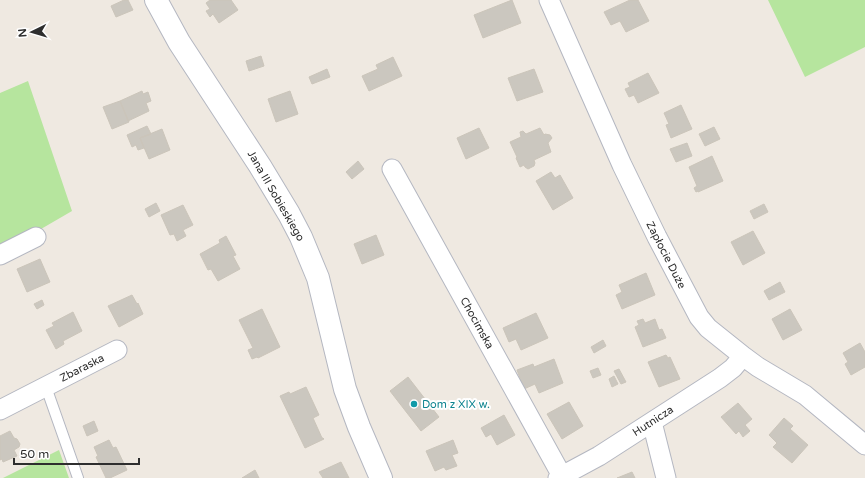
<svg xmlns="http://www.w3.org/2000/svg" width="865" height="478" viewBox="0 0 865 478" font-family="'Varela Round',sans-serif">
<rect width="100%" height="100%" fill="#efe9e1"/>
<path fill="#b6e59e" d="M 768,0 L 865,0 L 865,47 L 805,77 Z
M 28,81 L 72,211 L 41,229 L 0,249 L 0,93 Z
M 59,450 L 69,478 L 3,478 Z"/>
<path fill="#cbc7bf" stroke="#cbc5ba" d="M 124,0 L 128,0 L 133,10 L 116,17 L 111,6 Z
M 210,0 L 231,0 L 238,10 L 219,23 L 213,14 L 210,17 L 206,11 L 210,9 L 206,3 Z
M 512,0 L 521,23 L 483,38 L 474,15 Z
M 630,0 L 638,0 L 649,21 L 626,32 L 620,21 L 611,25 L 604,12 Z
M 261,56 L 264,66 L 249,71 L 246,61 Z
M 393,57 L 402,76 L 369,91 L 362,76 L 378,69 L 376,65 Z
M 327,69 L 330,77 L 312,84 L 309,77 Z
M 534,69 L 543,92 L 517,101 L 508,78 Z
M 648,73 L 659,93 L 638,103 L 634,95 L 629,97 L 625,89 L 630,87 L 628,83 Z
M 142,91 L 143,94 L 148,92 L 151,101 L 146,103 L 149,111 L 128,121 L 120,101 Z
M 290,91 L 298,114 L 276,122 L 268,99 Z
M 120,101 L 129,122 L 112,129 L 103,107 Z
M 681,105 L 692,129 L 671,138 L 666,125 L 669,124 L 664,113 Z
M 147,126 L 151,134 L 140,138 L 144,148 L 138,150 L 136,145 L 132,147 L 127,135 Z
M 714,127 L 720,139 L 705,146 L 699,134 Z
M 479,128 L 489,148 L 466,159 L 457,138 Z
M 540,128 L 544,135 L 545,134 L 550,135 L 552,138 L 548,143 L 551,152 L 534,160 L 535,163 L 534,166 L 528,169 L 525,167 L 524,165 L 520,167 L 516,158 L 517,157 L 510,142 L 521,137 L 520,132 L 523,131 L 526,134 Z
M 162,129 L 170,150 L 149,159 L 140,138 Z
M 687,143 L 692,156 L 676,162 L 670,149 Z
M 712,156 L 723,181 L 698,192 L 698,191 L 696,192 L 694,188 L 697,186 L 689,167 Z
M 358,161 L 364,169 L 352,179 L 346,172 Z
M 551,172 L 555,178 L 560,175 L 573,198 L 553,210 L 536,181 Z
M 156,203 L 160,211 L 149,217 L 145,209 Z
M 764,204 L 768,212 L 754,219 L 750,211 Z
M 183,205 L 193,225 L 183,230 L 186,236 L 177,241 L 174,234 L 170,235 L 161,215 Z
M 753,231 L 765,253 L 743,265 L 731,242 Z
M 376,235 L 384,255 L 362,264 L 354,244 Z
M 226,236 L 236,255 L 233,256 L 240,269 L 218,281 L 211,269 L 208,270 L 200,254 L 220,243 L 219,240 Z
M 40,259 L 50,282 L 27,292 L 17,269 Z
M 646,273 L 655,295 L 622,309 L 616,295 L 622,292 L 619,285 Z
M 780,282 L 785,292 L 769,300 L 764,291 Z
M 132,295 L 137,304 L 138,303 L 143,314 L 119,327 L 108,306 Z
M 42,300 L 44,305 L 37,309 L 34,304 Z
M 262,309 L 280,347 L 258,358 L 257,357 L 252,359 L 248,350 L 253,348 L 239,320 Z
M 790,309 L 802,330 L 783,340 L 772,319 Z
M 73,312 L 82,331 L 63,341 L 64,344 L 56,349 L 46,330 L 54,326 L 52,323 Z
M 536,313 L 548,338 L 521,350 L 516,339 L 509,342 L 503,328 Z
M 643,319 L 645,323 L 655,319 L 659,330 L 662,329 L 666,338 L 643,347 L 635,327 L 639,325 L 637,321 Z
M 603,340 L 606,346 L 594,353 L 591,347 Z
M 860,343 L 865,352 L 865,367 L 851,375 L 845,364 L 848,362 L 843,353 Z
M 666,355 L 668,358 L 670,357 L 680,379 L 659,387 L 648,362 Z
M 554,359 L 563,383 L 539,393 L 535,384 L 524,389 L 517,370 L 533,364 L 534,367 Z
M 598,368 L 601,375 L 593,378 L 590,371 Z
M 619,369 L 626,382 L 621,384 L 614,371 Z
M 614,376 L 618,384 L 612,387 L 609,379 Z
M 408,377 L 439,417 L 421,431 L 390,391 Z
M 306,387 L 319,415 L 313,418 L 322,438 L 323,438 L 324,439 L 305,448 L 280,396 L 289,392 L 290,394 Z
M 569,402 L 583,426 L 562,439 L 547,414 Z
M 738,403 L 752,419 L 745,425 L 750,431 L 743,437 L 739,431 L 736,434 L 721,417 Z
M 504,415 L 515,435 L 497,445 L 491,434 L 486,437 L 481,428 Z
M 784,418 L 793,426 L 790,429 L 808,445 L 792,463 L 773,447 L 777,443 L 769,435 Z
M 94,421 L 98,431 L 87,436 L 83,426 Z
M 10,431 L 14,438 L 17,439 L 20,444 L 19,447 L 14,450 L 17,456 L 3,462 L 2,459 L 0,460 L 0,436 Z
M 109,440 L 113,448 L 116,447 L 127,470 L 110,478 L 106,478 L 96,457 L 98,456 L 94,447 Z
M 453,440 L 458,453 L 452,455 L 457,466 L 446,470 L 444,467 L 435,471 L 426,451 Z
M 341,462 L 349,478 L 323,478 L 319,472 Z
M 255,470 L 259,478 L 242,478 Z
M 632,472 L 635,478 L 617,478 Z"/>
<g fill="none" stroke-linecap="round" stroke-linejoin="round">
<g stroke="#b4b7c1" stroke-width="12">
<path id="service" d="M 46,387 L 78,478"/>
</g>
<g stroke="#b4b7c1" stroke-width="21">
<path id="minor" d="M 549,0 L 622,165 L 657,237 L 699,317 L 708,328 L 743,356 L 758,367 L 805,395 L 865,445
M 392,169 L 562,476
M 0,255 L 36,237
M 0,410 L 117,350
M 652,422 L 666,478
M 558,478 L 599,456 L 720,378 L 733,368 L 743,356"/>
</g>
<g stroke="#b4b7c1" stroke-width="24">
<path id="tertiary" d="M 156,0 L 179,42 L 260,166 L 289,214 L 301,237 L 318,278 L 345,389 L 359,427 L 381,478"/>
</g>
<use href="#service" stroke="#fff" stroke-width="10"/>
<use href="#minor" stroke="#fff" stroke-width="19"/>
<use href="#tertiary" stroke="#fff" stroke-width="22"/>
</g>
<circle fill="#0f9aa8" stroke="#fff" stroke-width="1.5" cx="414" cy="404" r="4"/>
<g text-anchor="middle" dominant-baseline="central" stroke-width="4" stroke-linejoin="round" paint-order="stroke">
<g font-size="11" fill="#2e2e2e" stroke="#fff">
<text transform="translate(276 196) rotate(60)">Jana III Sobieskiego</text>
<text transform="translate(666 255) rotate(63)">Zapłocie Duże</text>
<text transform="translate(477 323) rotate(61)">Chocimska</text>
<text transform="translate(82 368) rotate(-27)">Zbaraska</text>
<text transform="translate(653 421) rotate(-33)">Hutnicza</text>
</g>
<g font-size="11" fill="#0d838f" stroke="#fff" text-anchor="start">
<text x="422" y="404">Dom z XIX w.</text>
</g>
</g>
<g transform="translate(32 32) rotate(265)" stroke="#ffffff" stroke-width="3" paint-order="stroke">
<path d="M0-3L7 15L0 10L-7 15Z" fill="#2e2e2e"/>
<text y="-6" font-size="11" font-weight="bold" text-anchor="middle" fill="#2e2e2e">N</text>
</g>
<path d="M14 458v6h125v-6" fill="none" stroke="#2e2e2e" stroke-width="2"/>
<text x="20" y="458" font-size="12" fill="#2e2e2e" stroke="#ffffff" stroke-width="3" paint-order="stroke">50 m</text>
</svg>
